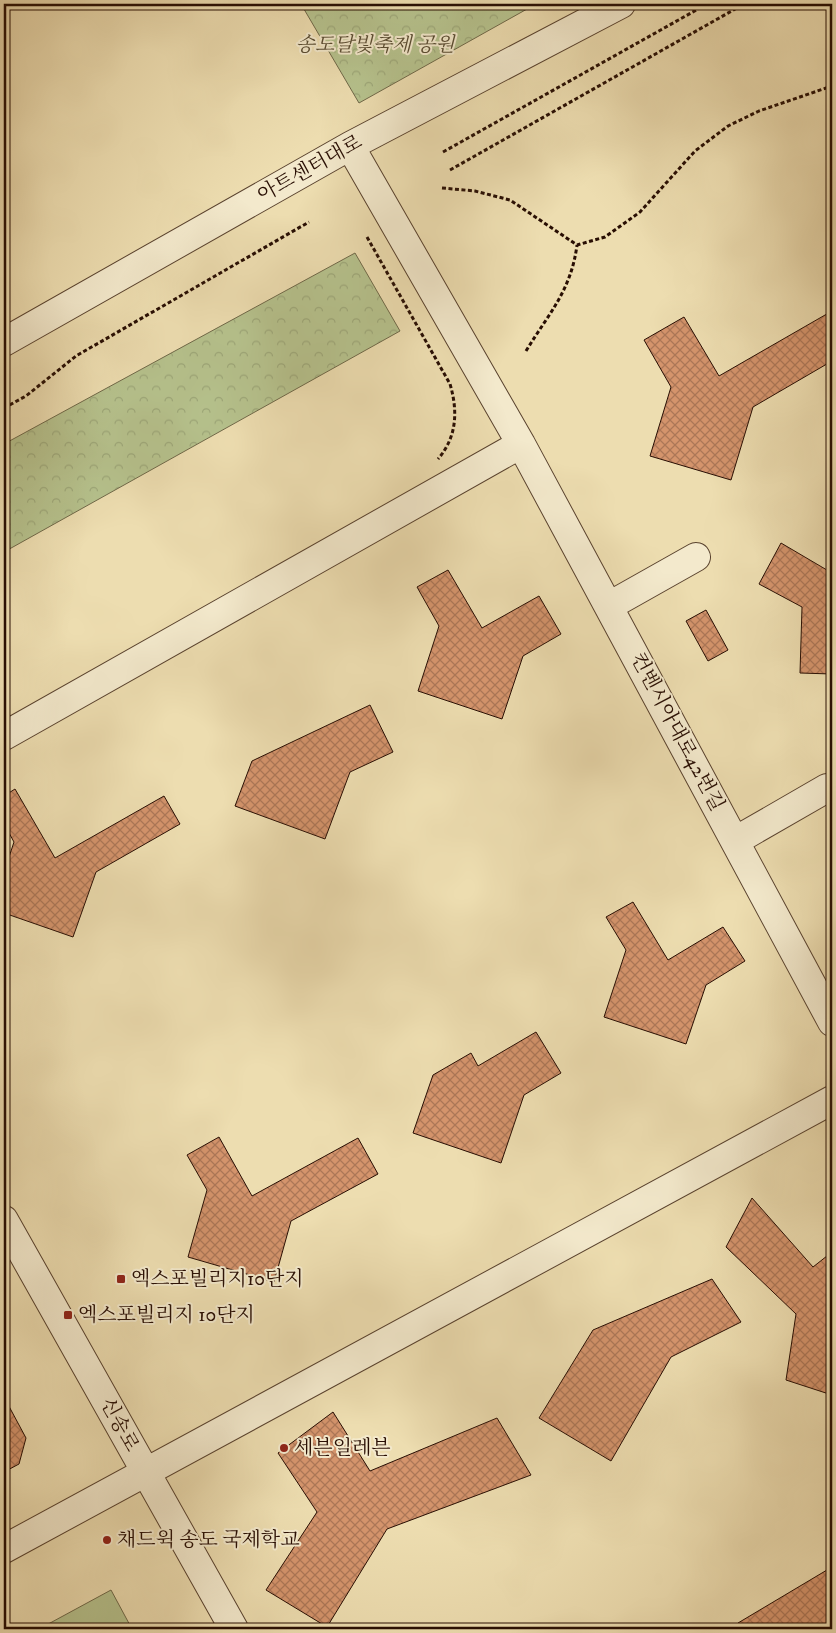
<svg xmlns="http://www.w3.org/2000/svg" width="836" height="1633" viewBox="0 0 836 1633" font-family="'IM FELL DW Pica','Noto Serif KR',serif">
<defs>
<pattern id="park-crowns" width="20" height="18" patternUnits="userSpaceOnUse" patternTransform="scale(1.25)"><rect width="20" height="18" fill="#b6c28d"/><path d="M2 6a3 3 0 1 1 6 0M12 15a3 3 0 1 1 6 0" fill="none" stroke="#9ca678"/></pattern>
<pattern id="building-cross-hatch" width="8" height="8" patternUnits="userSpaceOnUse" patternTransform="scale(1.25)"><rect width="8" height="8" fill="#d4946c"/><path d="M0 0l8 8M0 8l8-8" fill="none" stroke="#ac7757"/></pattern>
</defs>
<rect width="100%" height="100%" fill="#edddb0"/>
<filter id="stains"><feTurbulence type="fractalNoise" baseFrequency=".004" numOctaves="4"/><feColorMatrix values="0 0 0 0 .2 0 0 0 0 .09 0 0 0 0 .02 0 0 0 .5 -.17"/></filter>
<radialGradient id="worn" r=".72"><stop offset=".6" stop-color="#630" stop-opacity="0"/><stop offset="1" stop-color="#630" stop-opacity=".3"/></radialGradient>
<path fill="url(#park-crowns)" stroke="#6f6848" d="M 301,4 L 536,4 L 359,103 Z
M 355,253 L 400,331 L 4,552 L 4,444 Z"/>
<path fill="#b6c28d" stroke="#6f6848" d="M 111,1590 L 132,1629 L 39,1629 Z"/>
<path fill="url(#building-cross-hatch)" stroke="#280e03" d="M 832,311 L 832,361 L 753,407 L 731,480 L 650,456 L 671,387 L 644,340 L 684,317 L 719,376 Z
M 781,543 L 832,573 L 832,674 L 800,673 L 802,607 L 759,584 Z
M 448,570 L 482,628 L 539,596 L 561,634 L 523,656 L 502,719 L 418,691 L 439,626 L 417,587 Z
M 706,610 L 728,650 L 708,661 L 686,621 Z
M 370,705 L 393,752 L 350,772 L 325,839 L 235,806 L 252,761 Z
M 15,789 L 55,858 L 164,796 L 180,824 L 96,872 L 73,937 L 4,913 L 4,872 L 14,842 L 4,824 L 4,796 Z
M 633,902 L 668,960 L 723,927 L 745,961 L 706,985 L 686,1044 L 604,1017 L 626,950 L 606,917 Z
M 536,1032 L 561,1073 L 524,1095 L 501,1163 L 413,1133 L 433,1075 L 471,1053 L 478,1066 Z
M 219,1137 L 252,1196 L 358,1138 L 378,1174 L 291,1221 L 274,1282 L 188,1257 L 207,1190 L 187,1155 Z
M 752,1198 L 813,1267 L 832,1252 L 832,1395 L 786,1380 L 796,1314 L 726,1247 Z
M 712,1279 L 741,1322 L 671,1357 L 611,1461 L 539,1418 L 593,1330 Z
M 4,1397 L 26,1438 L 19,1464 L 4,1472 Z
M 333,1412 L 370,1471 L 497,1418 L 531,1475 L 387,1529 L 327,1627 L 266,1590 L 317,1512 L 278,1453 Z
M 832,1567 L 832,1629 L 735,1629 L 738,1623 Z"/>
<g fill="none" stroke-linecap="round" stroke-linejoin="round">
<g stroke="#59422e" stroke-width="30">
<path id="minor" d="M 350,146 L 521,444 L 832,1022
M 4,342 L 350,146 L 621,4
M 609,606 L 696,557
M 4,736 L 521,444
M 735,841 L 827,788
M 4,1220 L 234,1629
M 4,1549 L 832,1100"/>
</g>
<path stroke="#280e03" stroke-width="3" stroke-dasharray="4 2.5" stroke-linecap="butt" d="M 443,152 L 707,4
M 450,170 L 744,4
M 442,188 L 475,191 L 510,200 L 577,245 L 605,237 L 640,212 L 695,151 L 728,126 L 759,111 L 832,86
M 367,237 L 450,384 C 458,411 457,437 438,459
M 526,351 C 549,313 571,291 577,245
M 4,408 L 26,396 L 76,356 L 309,222"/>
<use href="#minor" stroke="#f3e9cc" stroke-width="28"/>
</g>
<g fill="#8f2418" stroke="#f3e9cc" stroke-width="2">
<rect x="116" y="1274" width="10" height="10" rx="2.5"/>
<rect x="63" y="1310" width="10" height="10" rx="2.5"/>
<circle cx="284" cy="1448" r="5"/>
<circle cx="107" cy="1540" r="5"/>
</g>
<g text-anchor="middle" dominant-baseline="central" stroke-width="4" stroke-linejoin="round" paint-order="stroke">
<g font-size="20" font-style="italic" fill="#5a4d33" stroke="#f3e9cc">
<text x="375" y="45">송도달빛축제 공원</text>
</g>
<g font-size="20" fill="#280e03" stroke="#f3e9cc">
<text transform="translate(310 169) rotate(-29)">아트센터대로</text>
<text transform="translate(677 732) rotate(62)">컨벤시아대로42번길</text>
<text transform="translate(119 1425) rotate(61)">신송로</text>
</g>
<g font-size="20" fill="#280e03" stroke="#f3e9cc" text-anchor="start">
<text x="131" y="1279">엑스포빌리지10단지</text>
<text x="78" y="1315">엑스포빌리지 10단지</text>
<text x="294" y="1448">세븐일레븐</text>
<text x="117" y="1540">채드윅 송도 국제학교</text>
</g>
</g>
<rect width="836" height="1633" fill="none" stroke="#edddb0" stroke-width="20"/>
<rect x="5" y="5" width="826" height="1623" fill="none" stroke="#280e03" stroke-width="2.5"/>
<rect x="10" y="10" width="816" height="1613" fill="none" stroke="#280e03"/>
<rect width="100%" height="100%" filter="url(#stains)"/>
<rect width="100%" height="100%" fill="url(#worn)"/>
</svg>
